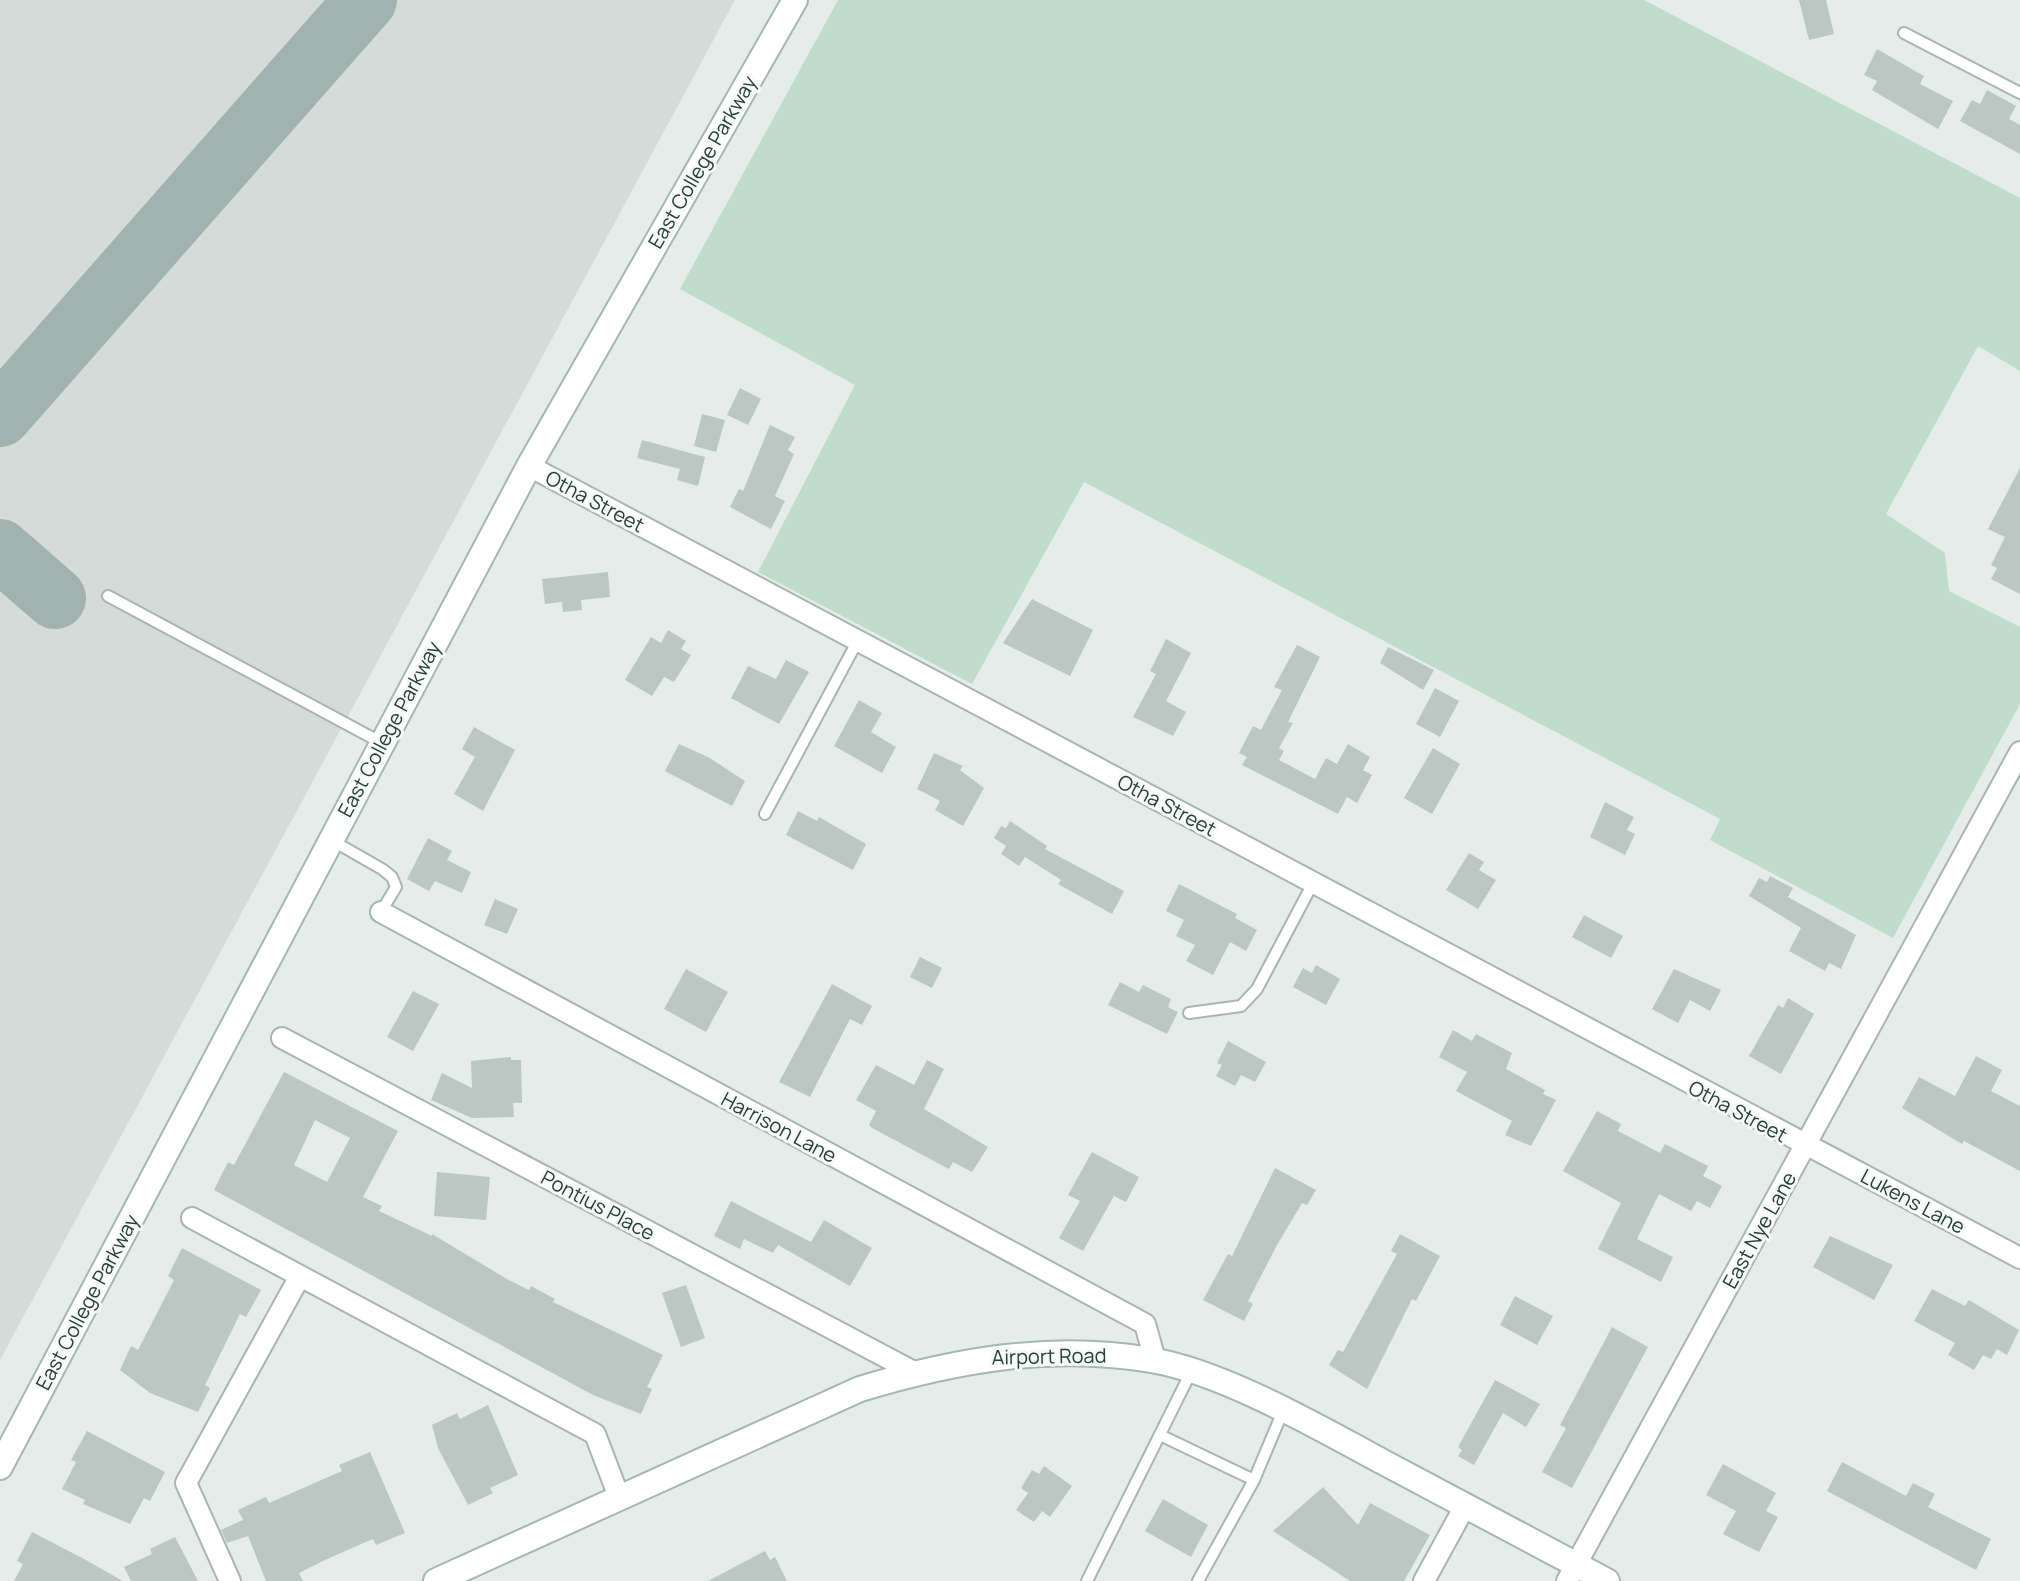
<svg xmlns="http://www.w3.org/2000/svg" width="2020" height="1581" viewBox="0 0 2020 1581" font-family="Manrope,sans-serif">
<rect width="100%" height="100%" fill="#e5edea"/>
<path fill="#d3dcd9" d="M 0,0 L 735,0 L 0,1360 Z"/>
<path fill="#c0dcca" d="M 838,0 L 1644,0 L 2020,198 L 2020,371 L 1978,346 L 1886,514 L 1945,553 L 1949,591 L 2020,627 L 2020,704 L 1893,938 L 1710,840 L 1720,819 L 1084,482 L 972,684 L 758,572 L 855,385 L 680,289 Z"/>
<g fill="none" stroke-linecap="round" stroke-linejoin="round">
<path stroke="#a2b2af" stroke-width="62" d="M 0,416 L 366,0
M 0,550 L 55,598"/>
</g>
<path fill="#bac7c3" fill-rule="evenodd" d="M 1799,0 L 1826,0 L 1834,34 L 1809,40 Z
M 1877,49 L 1924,76 L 1920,84 L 1953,101 L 1938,129 L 1872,90 L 1877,81 L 1864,75 Z
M 1987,90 L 2016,106 L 2009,119 L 2020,125 L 2020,154 L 1960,121 L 1972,100 L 1980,104 Z
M 740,388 L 761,399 L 748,425 L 727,415 Z
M 702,414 L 725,420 L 716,452 L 694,446 Z
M 770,425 L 795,437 L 788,450 L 794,454 L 775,496 L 785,501 L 771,529 L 730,507 L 739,489 L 743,491 Z
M 642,440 L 705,457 L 698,486 L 677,480 L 680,469 L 637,458 Z
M 2020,468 L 2020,594 L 1991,579 L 1997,568 L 1991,565 L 2005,537 L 1988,529 Z
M 608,572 L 610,597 L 581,600 L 582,610 L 563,612 L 562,602 L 545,604 L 542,579 Z
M 1032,599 L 1093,630 L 1070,676 L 1003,643 Z
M 668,630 L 686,641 L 681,649 L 691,655 L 674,682 L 664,677 L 652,696 L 625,680 L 651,637 L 661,643 Z
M 1166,639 L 1191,653 L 1166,701 L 1186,712 L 1173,736 L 1133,717 L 1156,674 L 1150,671 Z
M 1297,645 L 1320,657 L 1288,722 L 1293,723 L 1279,748 L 1284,751 L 1279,760 L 1315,779 L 1326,758 L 1337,764 L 1348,744 L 1370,757 L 1363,770 L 1372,775 L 1357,803 L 1347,797 L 1338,814 L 1242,765 L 1247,757 L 1239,753 L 1253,726 L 1261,730 L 1282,690 L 1274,687 Z
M 1388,647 L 1434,670 L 1423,690 L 1380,663 Z
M 786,660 L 809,672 L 779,724 L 731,698 L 748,666 L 776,679 Z
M 1435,688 L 1459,701 L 1440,737 L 1416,724 Z
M 859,700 L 882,713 L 871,732 L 896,747 L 882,773 L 834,746 Z
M 474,727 L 515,750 L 483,811 L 454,794 L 475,757 L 462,749 Z
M 679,744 L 708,757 L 745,781 L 732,806 L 665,771 Z
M 1433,748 L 1460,764 L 1432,814 L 1404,798 Z
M 934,753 L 963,766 L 960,770 L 984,788 L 963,826 L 935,810 L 940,801 L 917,789 Z
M 1605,802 L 1634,817 L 1627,830 L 1635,834 L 1625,855 L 1590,837 Z
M 798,811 L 817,821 L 819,817 L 866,844 L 853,870 L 786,835 Z
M 1010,821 L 1047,846 L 1045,849 L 1124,891 L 1112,914 L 1058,884 L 1061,880 L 1025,857 L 1019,866 L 1001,854 L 1006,846 L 994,838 L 1001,826 L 1006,828 Z
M 428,838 L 452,851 L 447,860 L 471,872 L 462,893 L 435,881 L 429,891 L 407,879 Z
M 1469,853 L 1484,862 L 1479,870 L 1496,880 L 1478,909 L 1446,890 Z
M 1770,876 L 1793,888 L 1788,897 L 1856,935 L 1841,969 L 1829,963 L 1825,971 L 1789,951 L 1801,928 L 1749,896 L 1759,878 L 1767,882 Z
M 1179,884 L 1237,914 L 1235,918 L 1257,930 L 1246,951 L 1230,942 L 1213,975 L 1186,961 L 1195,945 L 1176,936 L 1184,920 L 1166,911 Z
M 495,899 L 518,909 L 507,934 L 484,925 Z
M 1584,915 L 1623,936 L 1611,958 L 1572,937 Z
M 920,957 L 942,968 L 932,988 L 910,977 Z
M 1316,965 L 1340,979 L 1326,1005 L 1293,987 L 1303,968 L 1312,973 Z
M 686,969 L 728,992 L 706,1032 L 664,1009 Z
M 1674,969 L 1721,990 L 1710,1011 L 1690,1000 L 1678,1023 L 1652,1009 Z
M 1120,982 L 1139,992 L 1143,985 L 1171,999 L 1168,1007 L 1178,1012 L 1167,1034 L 1108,1005 Z
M 832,984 L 872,1006 L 862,1025 L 850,1019 L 810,1097 L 779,1082 Z
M 413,991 L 439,1004 L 413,1051 L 387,1037 Z
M 1788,998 L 1814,1014 L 1781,1074 L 1749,1056 L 1778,1005 L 1783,1008 Z
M 1453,1030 L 1472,1041 L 1476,1034 L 1512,1053 L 1506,1069 L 1545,1090 L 1543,1094 L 1556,1100 L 1531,1146 L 1505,1135 L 1512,1121 L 1456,1091 L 1467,1072 L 1439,1057 Z
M 1228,1041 L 1266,1062 L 1255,1082 L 1241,1075 L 1235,1086 L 1216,1076 L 1222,1065 L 1217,1063 Z
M 1976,1056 L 2002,1070 L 1991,1091 L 2020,1106 L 2020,1171 L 1964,1141 L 1962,1144 L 1902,1108 L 1919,1077 L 1955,1096 Z
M 511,1057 L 511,1060 L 521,1060 L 522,1103 L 513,1103 L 514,1117 L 472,1118 L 431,1100 L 442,1073 L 472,1088 L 471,1061 Z
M 927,1060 L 944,1069 L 924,1109 L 988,1147 L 972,1172 L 953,1162 L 949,1169 L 872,1128 L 869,1125 L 876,1111 L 856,1100 L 876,1065 L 914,1085 Z
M 284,1072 L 398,1131 L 363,1197 L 382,1206 L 379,1211 L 432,1236 L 432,1234 L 507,1279 L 529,1290 L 531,1286 L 555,1299 L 553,1302 L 663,1355 L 647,1387 L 652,1389 L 641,1414 L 593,1395 L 214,1190 L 228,1162 L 234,1165 ZM 315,1120 L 350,1138 L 327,1182 L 294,1165 Z
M 1597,1111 L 1621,1124 L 1618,1131 L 1660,1153 L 1665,1144 L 1708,1166 L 1703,1176 L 1722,1186 L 1710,1208 L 1697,1201 L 1691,1211 L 1659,1194 L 1637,1239 L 1673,1257 L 1661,1282 L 1598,1249 L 1621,1203 L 1563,1171 Z
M 1092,1152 L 1139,1177 L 1126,1202 L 1114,1196 L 1083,1251 L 1059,1238 L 1080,1201 L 1068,1195 Z
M 1275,1168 L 1316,1190 L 1307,1205 L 1302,1203 L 1277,1245 L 1248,1301 L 1253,1304 L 1244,1321 L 1203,1300 L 1228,1254 L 1232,1256 Z
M 437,1172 L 490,1177 L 486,1220 L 434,1216 Z
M 731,1201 L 811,1242 L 824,1220 L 872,1248 L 850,1286 L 778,1245 L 773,1253 L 744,1239 L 740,1249 L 714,1236 Z
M 1400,1234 L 1440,1256 L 1416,1301 L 1412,1299 L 1367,1389 L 1329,1365 L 1338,1350 L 1343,1352 L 1397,1254 L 1391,1251 Z
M 1830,1236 L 1893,1265 L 1874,1300 L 1813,1267 Z
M 182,1248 L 261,1290 L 246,1317 L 240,1314 L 205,1385 L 210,1388 L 198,1412 L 150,1393 L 120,1370 L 131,1346 L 138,1350 L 174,1280 L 168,1276 Z
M 686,1285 L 705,1338 L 681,1347 L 662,1293 Z
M 1932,1289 L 1965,1306 L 1969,1300 L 2019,1330 L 2007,1355 L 1997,1349 L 1991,1359 L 1983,1355 L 1974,1370 L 1948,1355 L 1955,1343 L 1914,1321 Z
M 1515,1296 L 1553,1316 L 1537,1345 L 1500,1325 Z
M 1612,1327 L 1648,1347 L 1572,1488 L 1542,1472 L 1566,1428 L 1560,1425 Z
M 1495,1380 L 1540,1404 L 1526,1427 L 1503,1413 L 1474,1465 L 1458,1456 L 1462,1450 L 1458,1447 Z
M 488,1405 L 518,1475 L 490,1488 L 493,1493 L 468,1505 L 438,1448 L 432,1425 L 457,1413 L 460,1419 Z
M 87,1431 L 165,1472 L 150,1501 L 144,1498 L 130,1524 L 83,1504 L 85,1500 L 62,1489 L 76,1462 L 71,1460 Z
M 370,1452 L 405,1533 L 376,1545 L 373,1539 L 327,1559 L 299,1573 L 303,1581 L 266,1581 L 248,1536 L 227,1543 L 221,1530 L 243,1520 L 238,1510 L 266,1497 L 269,1503 L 342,1471 L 339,1465 Z
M 1842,1462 L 1906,1496 L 1913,1483 L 1935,1494 L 1928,1507 L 1991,1539 L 1976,1570 L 1827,1491 Z
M 1723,1464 L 1776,1493 L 1766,1511 L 1778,1517 L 1759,1552 L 1723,1534 L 1736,1511 L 1706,1495 Z
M 1044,1466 L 1072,1486 L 1050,1517 L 1042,1511 L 1034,1522 L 1016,1510 L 1028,1493 L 1021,1488 L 1032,1470 L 1039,1474 Z
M 1323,1487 L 1358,1525 L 1370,1503 L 1430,1535 L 1404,1581 L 1350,1581 L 1273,1531 Z
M 1163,1499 L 1208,1525 L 1191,1557 L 1145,1531 Z
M 32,1532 L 84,1559 L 123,1581 L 14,1581 L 23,1564 L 17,1561 Z
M 175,1537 L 198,1581 L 131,1581 L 124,1567 L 152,1554 L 150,1549 Z
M 765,1551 L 770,1560 L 775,1557 L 787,1581 L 708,1581 Z"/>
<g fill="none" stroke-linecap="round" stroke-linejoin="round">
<g stroke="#a8b5b1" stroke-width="14">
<path id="lane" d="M 1904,33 L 2020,93
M 108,596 L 382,743
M 765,814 L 857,642
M 333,841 L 382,869 L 392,877 L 396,887 L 381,912
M 1189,1013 L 1241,1006 L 1257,989 L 1313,883
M 1160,1435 L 1254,1480
M 1087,1581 L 1191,1372
M 1198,1581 L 1254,1480 L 1283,1411"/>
</g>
<g stroke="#a8b5b1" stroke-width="24">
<path id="street" d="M 529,466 L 2020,1258
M 381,912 L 1145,1324 L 1155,1360
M 282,1038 L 914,1372
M 192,1218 L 595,1434 L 619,1497
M 230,1581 L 186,1483 L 300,1276
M 1424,1581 L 1465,1506
M 1567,1581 L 2020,752"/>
</g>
<g stroke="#a4b7b2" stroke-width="28">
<path id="secondary" d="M 0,1467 L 529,466 L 795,0
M 436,1581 L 860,1389 C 956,1360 1051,1343 1151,1360 C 1223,1372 1318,1427 1383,1462 C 1457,1502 1532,1541 1607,1581"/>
</g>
<use href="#lane" stroke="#fff" stroke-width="10"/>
<use href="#street" stroke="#fff" stroke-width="20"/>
<use href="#secondary" stroke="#fff" stroke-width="24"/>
</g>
<g text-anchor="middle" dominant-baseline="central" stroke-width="6" stroke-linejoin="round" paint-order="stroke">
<g font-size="20" fill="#263d39" stroke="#f5f9f8">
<text transform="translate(702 162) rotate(-60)">East College Parkway</text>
<text transform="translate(595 501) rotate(28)">Otha Street</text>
<text transform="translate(389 729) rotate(-62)">East College Parkway</text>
<text transform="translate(1167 805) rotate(28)">Otha Street</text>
<text transform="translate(1738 1111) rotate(28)">Otha Street</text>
<text transform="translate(779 1127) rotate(28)">Harrison Lane</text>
<text transform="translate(1913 1201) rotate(28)">Lukens Lane</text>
<text transform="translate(598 1205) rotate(28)">Pontius Place</text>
<text transform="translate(1759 1230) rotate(-61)">East Nye Lane</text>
<text transform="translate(87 1302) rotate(-62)">East College Parkway</text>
<text transform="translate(1049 1356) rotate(-1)">Airport Road</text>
</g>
</g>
</svg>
